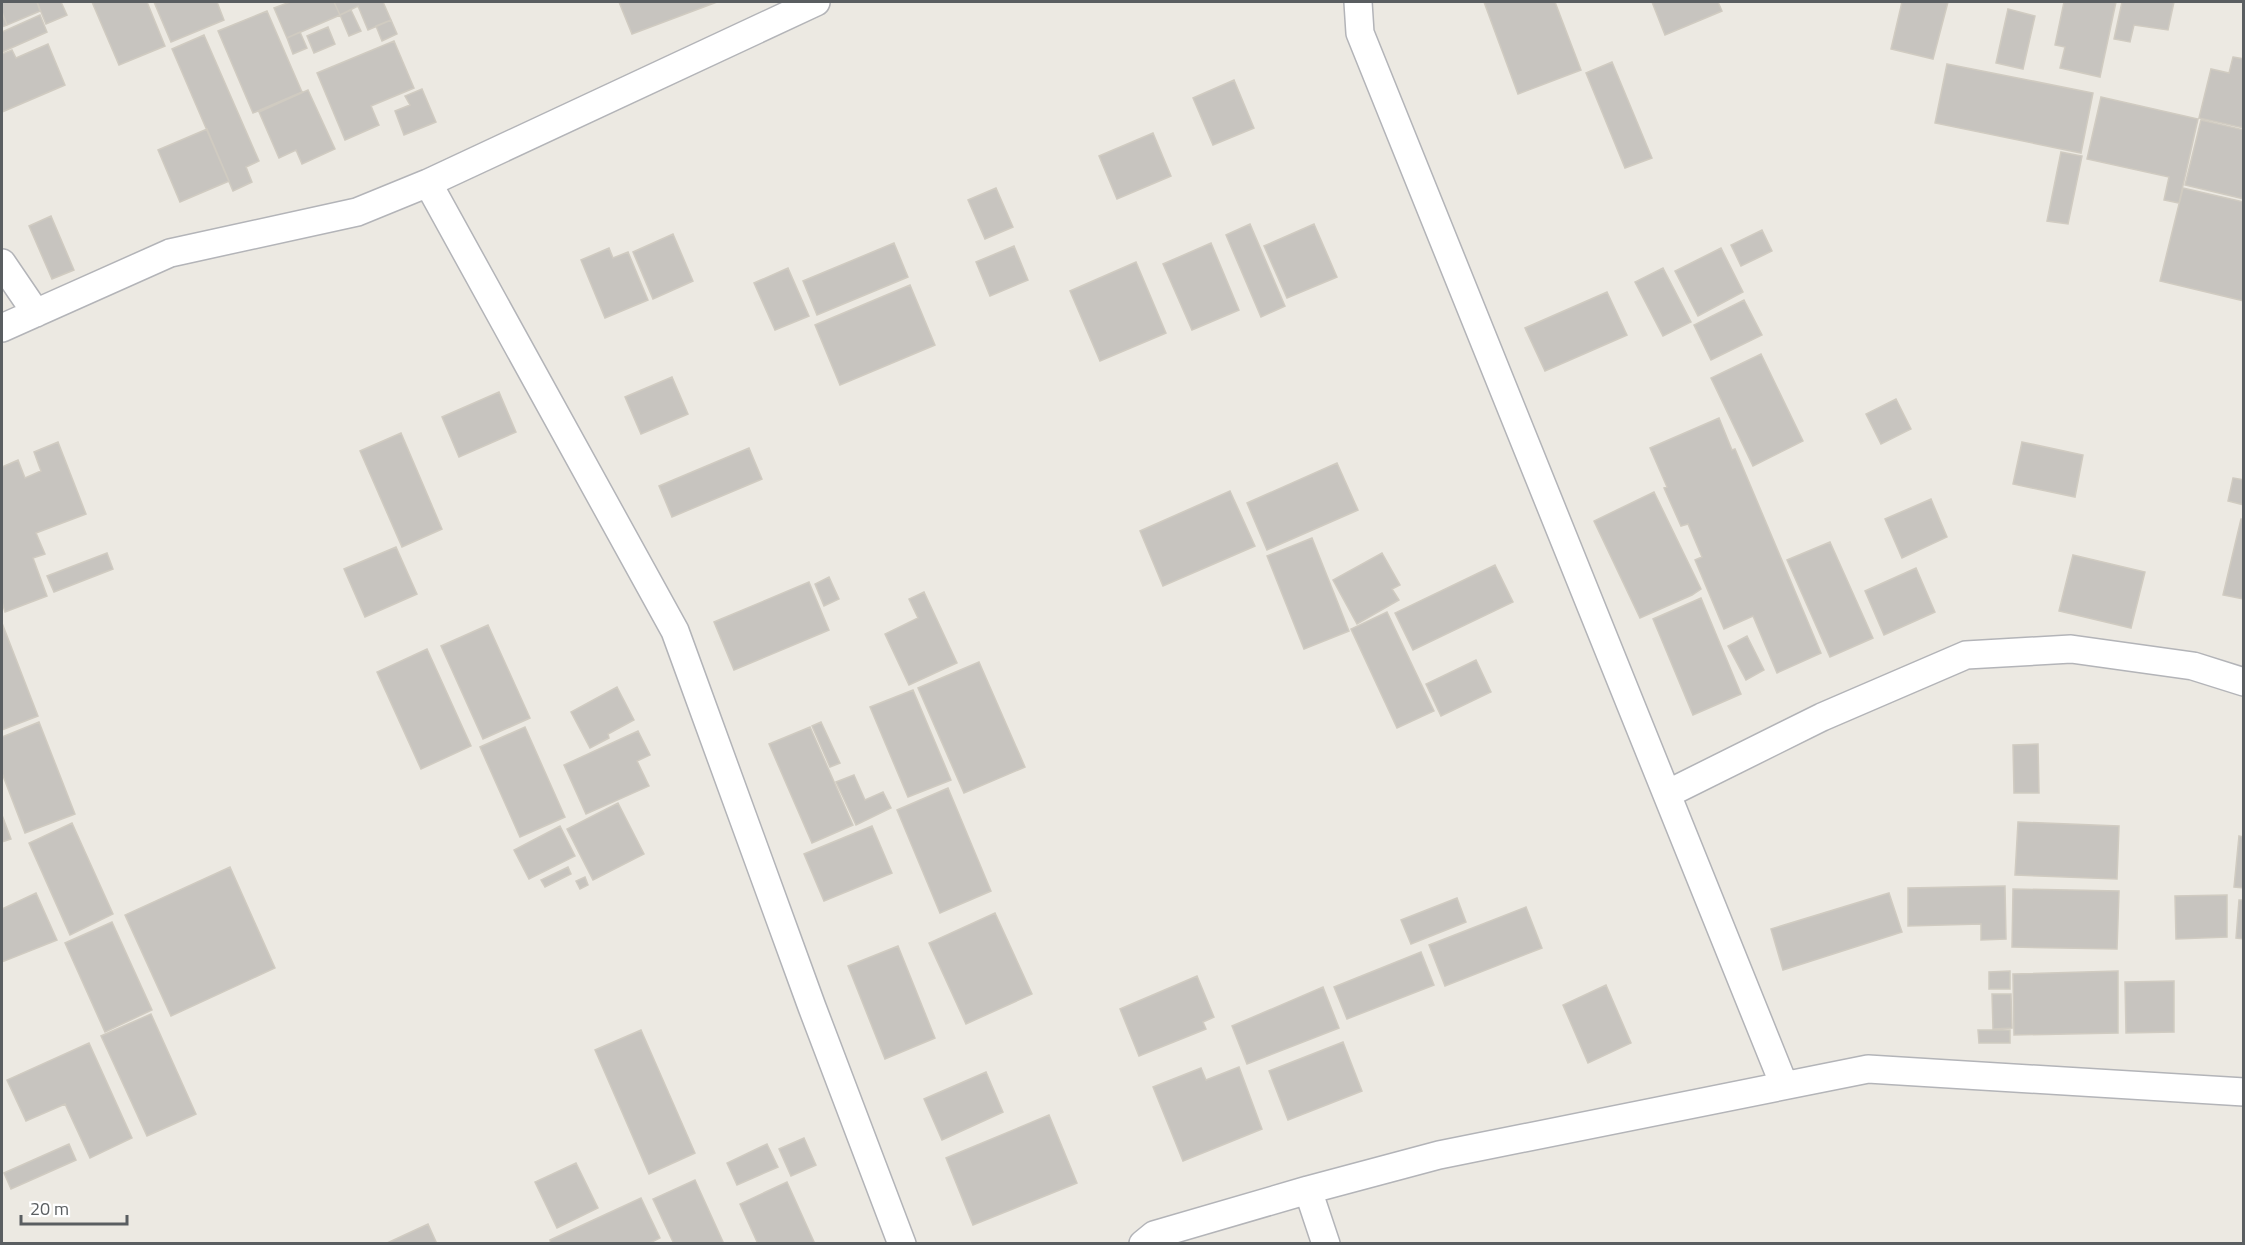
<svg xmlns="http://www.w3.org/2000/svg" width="2245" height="1245" viewBox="0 0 2245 1245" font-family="'Titillium Web',sans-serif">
<rect width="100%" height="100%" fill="#ece9e2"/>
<path fill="#c7c4bf" stroke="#d0cbc1" stroke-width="1.5" d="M 2,2 L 37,2 L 40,11 L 7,25 L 2,12 Z
M 37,2 L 61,2 L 67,15 L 46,24 Z
M 92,2 L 147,2 L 165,46 L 119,65 Z
M 154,2 L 217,2 L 224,20 L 171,42 Z
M 290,2 L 334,2 L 340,15 L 287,38 L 274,8 Z
M 334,2 L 383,2 L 391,20 L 368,30 L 358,6 L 340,15 Z
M 619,2 L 717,2 L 632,34 Z
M 1484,2 L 1555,2 L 1581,70 L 1518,94 Z
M 1652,2 L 1718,2 L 1722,11 L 1665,35 Z
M 1902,2 L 1948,2 L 1933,59 L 1891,49 Z
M 2064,2 L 2116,2 L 2100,77 L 2060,68 L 2065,47 L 2055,45 Z
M 2122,2 L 2174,2 L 2168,30 L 2134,25 L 2130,42 L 2114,39 Z
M 2008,9 L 2035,16 L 2023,69 L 1996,63 Z
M 351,10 L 361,31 L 349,36 L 340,15 Z
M 267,11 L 302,92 L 253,113 L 218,31 Z
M 2,12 L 7,25 L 2,27 Z
M 40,15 L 47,32 L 2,52 L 2,32 Z
M 391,20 L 397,34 L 382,41 L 376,26 Z
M 328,27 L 335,44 L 314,53 L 307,36 Z
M 300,32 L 307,48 L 293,54 L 287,38 Z
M 204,35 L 259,161 L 246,167 L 252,182 L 233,191 L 172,49 Z
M 394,41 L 414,88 L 371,106 L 379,125 L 345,140 L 317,73 Z
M 48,44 L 65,85 L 2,112 L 2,54 L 12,50 L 16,58 Z
M 2233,57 L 2244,59 L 2244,128 L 2199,118 L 2211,69 L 2229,73 Z
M 1612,62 L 1652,158 L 1625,168 L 1586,73 Z
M 1947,64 L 2093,93 L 2081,153 L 1935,123 Z
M 1234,80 L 1254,128 L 1213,145 L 1193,98 Z
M 422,89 L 436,122 L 404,135 L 395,111 L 410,105 L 405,96 Z
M 308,90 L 335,149 L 302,164 L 296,150 L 279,158 L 259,112 Z
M 2101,97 L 2198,119 L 2179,203 L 2164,200 L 2169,177 L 2087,159 Z
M 2201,120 L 2244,130 L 2244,199 L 2185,185 Z
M 207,129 L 229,181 L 180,202 L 158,150 Z
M 1153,133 L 1171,176 L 1117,199 L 1099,156 Z
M 2061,152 L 2082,156 L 2068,224 L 2047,221 Z
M 996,188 L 1013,227 L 985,239 L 968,200 Z
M 2183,188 L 2244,202 L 2244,301 L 2160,281 Z
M 51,216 L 74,270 L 52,279 L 29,226 Z
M 1250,224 L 1285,306 L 1261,317 L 1226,235 Z
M 1314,224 L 1337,277 L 1287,298 L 1264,246 Z
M 1762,230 L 1772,251 L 1741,266 L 1731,245 Z
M 673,234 L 693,281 L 653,299 L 633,252 Z
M 894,243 L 908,277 L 817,315 L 803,281 Z
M 1211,243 L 1239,310 L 1192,330 L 1163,264 Z
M 1014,246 L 1028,280 L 990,296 L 976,262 Z
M 609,248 L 613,258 L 628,252 L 648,300 L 605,318 L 581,260 Z
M 1721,248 L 1743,292 L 1698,316 L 1675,271 Z
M 1136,262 L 1166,333 L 1100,361 L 1070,291 Z
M 788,268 L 809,316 L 775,330 L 754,283 Z
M 1663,268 L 1691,322 L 1663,336 L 1635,282 Z
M 910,285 L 935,345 L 840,385 L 815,325 Z
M 1607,292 L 1627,335 L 1545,371 L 1525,328 Z
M 1744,300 L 1762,335 L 1711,360 L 1694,325 Z
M 1761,354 L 1803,441 L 1753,466 L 1711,378 Z
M 672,377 L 688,414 L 641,434 L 625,397 Z
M 499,392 L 516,432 L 459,457 L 442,417 Z
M 1896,399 L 1911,429 L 1881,444 L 1866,414 Z
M 1719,418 L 1732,450 L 1735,449 L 1821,653 L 1777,673 L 1753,616 L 1724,629 L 1695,560 L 1702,557 L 1688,524 L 1681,526 L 1664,488 L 1667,487 L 1650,448 Z
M 401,433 L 442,529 L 402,547 L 360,451 Z
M 58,442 L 86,514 L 36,533 L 45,554 L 33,558 L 47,596 L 5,612 L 2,602 L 2,467 L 18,460 L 25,478 L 41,471 L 34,452 Z
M 2022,442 L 2083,455 L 2075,497 L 2013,484 Z
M 749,448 L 762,479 L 672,517 L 659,486 Z
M 1337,463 L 1358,510 L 1267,550 L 1247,503 Z
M 2233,478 L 2244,480 L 2244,505 L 2228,501 Z
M 1230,491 L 1255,546 L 1163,586 L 1140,531 Z
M 1654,492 L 1701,589 L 1692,595 L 1640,618 L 1594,521 Z
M 1931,499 L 1947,537 L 1902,558 L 1885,519 Z
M 2241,519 L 2244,519 L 2244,599 L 2223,595 Z
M 1312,538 L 1349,631 L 1304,649 L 1267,556 Z
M 1830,542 L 1873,638 L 1830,657 L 1787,560 Z
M 396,547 L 417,594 L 365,617 L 344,569 Z
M 107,553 L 113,569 L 54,592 L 47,576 Z
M 1382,553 L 1400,585 L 1392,589 L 1399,600 L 1357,624 L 1333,580 Z
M 2073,555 L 2145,572 L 2131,628 L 2059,611 Z
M 1495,565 L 1513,602 L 1413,650 L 1395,613 Z
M 1916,568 L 1935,612 L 1884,635 L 1865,591 Z
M 829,577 L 839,599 L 824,606 L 815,584 Z
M 809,582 L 829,630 L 734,670 L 714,622 Z
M 924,592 L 957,663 L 909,685 L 885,634 L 918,618 L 909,599 Z
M 1701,598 L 1741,694 L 1693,715 L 1653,619 Z
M 1387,612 L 1434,711 L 1397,728 L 1351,629 Z
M 2,623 L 38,716 L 2,730 Z
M 488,625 L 530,718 L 483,739 L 441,646 Z
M 1747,636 L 1764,670 L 1746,680 L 1728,646 Z
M 427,649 L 471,746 L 421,769 L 377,672 Z
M 1476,660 L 1491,692 L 1441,716 L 1426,684 Z
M 979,662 L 1025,767 L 964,793 L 918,688 Z
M 617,687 L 634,720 L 608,734 L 609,738 L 590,748 L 571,712 Z
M 913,690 L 951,780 L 908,797 L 870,707 Z
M 39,722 L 75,814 L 25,833 L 2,773 L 2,737 Z
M 821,722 L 840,763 L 830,767 L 812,726 Z
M 525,727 L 565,817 L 520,837 L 480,747 Z
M 810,727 L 853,825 L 812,843 L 769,744 Z
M 638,731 L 650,755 L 637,761 L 649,786 L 586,814 L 564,765 Z
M 2038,744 L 2039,793 L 2014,793 L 2013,745 Z
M 854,775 L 865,800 L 883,792 L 891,808 L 856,825 L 836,782 Z
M 948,788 L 991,891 L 940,913 L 897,810 Z
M 618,803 L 644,854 L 593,880 L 567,829 Z
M 2,815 L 11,839 L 2,842 Z
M 2018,822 L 2119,826 L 2117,879 L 2015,875 Z
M 72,823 L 113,914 L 70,935 L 29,843 Z
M 560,826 L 575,856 L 529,879 L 514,850 Z
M 872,826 L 892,873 L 824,901 L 804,854 Z
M 2239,836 L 2244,837 L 2244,888 L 2234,887 Z
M 230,867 L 275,968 L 171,1016 L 125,915 Z
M 568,867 L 571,874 L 545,887 L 541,880 Z
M 585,877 L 588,885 L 580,889 L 576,881 Z
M 2005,886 L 2006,939 L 1981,940 L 1981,924 L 1908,926 L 1908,888 Z
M 2013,889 L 2119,891 L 2117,949 L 2012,947 Z
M 36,893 L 57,940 L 2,962 L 2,909 Z
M 1889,893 L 1902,932 L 1783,970 L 1771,929 Z
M 2227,895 L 2227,937 L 2176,939 L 2175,896 Z
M 1457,898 L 1466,922 L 1411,944 L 1401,920 Z
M 2239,900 L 2244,900 L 2244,939 L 2236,938 Z
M 1526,907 L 1542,948 L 1445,986 L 1429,945 Z
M 995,913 L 1032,994 L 966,1024 L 929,943 Z
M 112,922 L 152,1010 L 105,1032 L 65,943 Z
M 898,946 L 935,1038 L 885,1059 L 848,966 Z
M 1421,952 L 1434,985 L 1347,1019 L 1334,987 Z
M 2010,971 L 2010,989 L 1989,989 L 1989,972 Z
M 2118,971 L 2118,1033 L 2014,1035 L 2013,974 Z
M 1197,976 L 1214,1017 L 1203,1022 L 1206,1029 L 1139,1056 L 1120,1009 Z
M 2174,981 L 2174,1032 L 2126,1033 L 2125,982 Z
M 1606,985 L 1631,1043 L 1588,1063 L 1563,1005 Z
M 1323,987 L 1339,1028 L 1247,1064 L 1232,1026 Z
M 1992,994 L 2011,994 L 2012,1028 L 1993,1029 Z
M 151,1014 L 196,1114 L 147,1136 L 101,1036 Z
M 641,1030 L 695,1153 L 649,1174 L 595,1050 Z
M 1978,1030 L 2010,1030 L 2010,1043 L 1979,1043 Z
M 1343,1042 L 1362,1091 L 1288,1120 L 1269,1071 Z
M 89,1043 L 132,1138 L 90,1158 L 65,1104 L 26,1121 L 7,1080 Z
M 1239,1067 L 1262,1129 L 1183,1161 L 1153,1087 L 1201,1068 L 1206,1080 Z
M 986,1072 L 1003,1112 L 942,1140 L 924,1099 Z
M 1049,1115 L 1077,1183 L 973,1225 L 946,1158 Z
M 804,1138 L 816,1165 L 791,1176 L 779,1149 Z
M 69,1144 L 76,1160 L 11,1189 L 4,1173 Z
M 767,1144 L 778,1167 L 737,1185 L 727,1163 Z
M 576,1163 L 598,1208 L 557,1228 L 535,1182 Z
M 695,1180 L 724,1244 L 674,1244 L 653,1199 Z
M 787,1182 L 815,1244 L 758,1244 L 740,1204 Z
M 641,1198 L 660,1238 L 648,1244 L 551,1244 L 550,1240 Z
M 428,1224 L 437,1244 L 385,1244 Z"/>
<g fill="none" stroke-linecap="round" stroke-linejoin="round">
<g stroke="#b3b4b8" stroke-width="30">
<path id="street" d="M 1358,2 L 1360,33 L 1784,1085
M 428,183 L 675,631 L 812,1007 L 902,1244
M 2,263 L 36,313
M 2,328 L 170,253 L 357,212 L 428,183 L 816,2
M 1667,794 L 1822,717 L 1966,655 L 2071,649 L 2193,666 L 2244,682
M 1308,1190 L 1326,1244
M 1143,1244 L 1154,1235 L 1308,1190 L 1439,1155 L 1868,1069 L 2244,1092"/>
</g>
<use href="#street" stroke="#fff" stroke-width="27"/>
</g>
<rect width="2245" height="1245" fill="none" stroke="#5a5e61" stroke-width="6"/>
<path d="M21 1215v9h106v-9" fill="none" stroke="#5a5e61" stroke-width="3"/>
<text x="30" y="1215" font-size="18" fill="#5a5e61" stroke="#ffffff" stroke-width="4.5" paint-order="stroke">20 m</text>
</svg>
